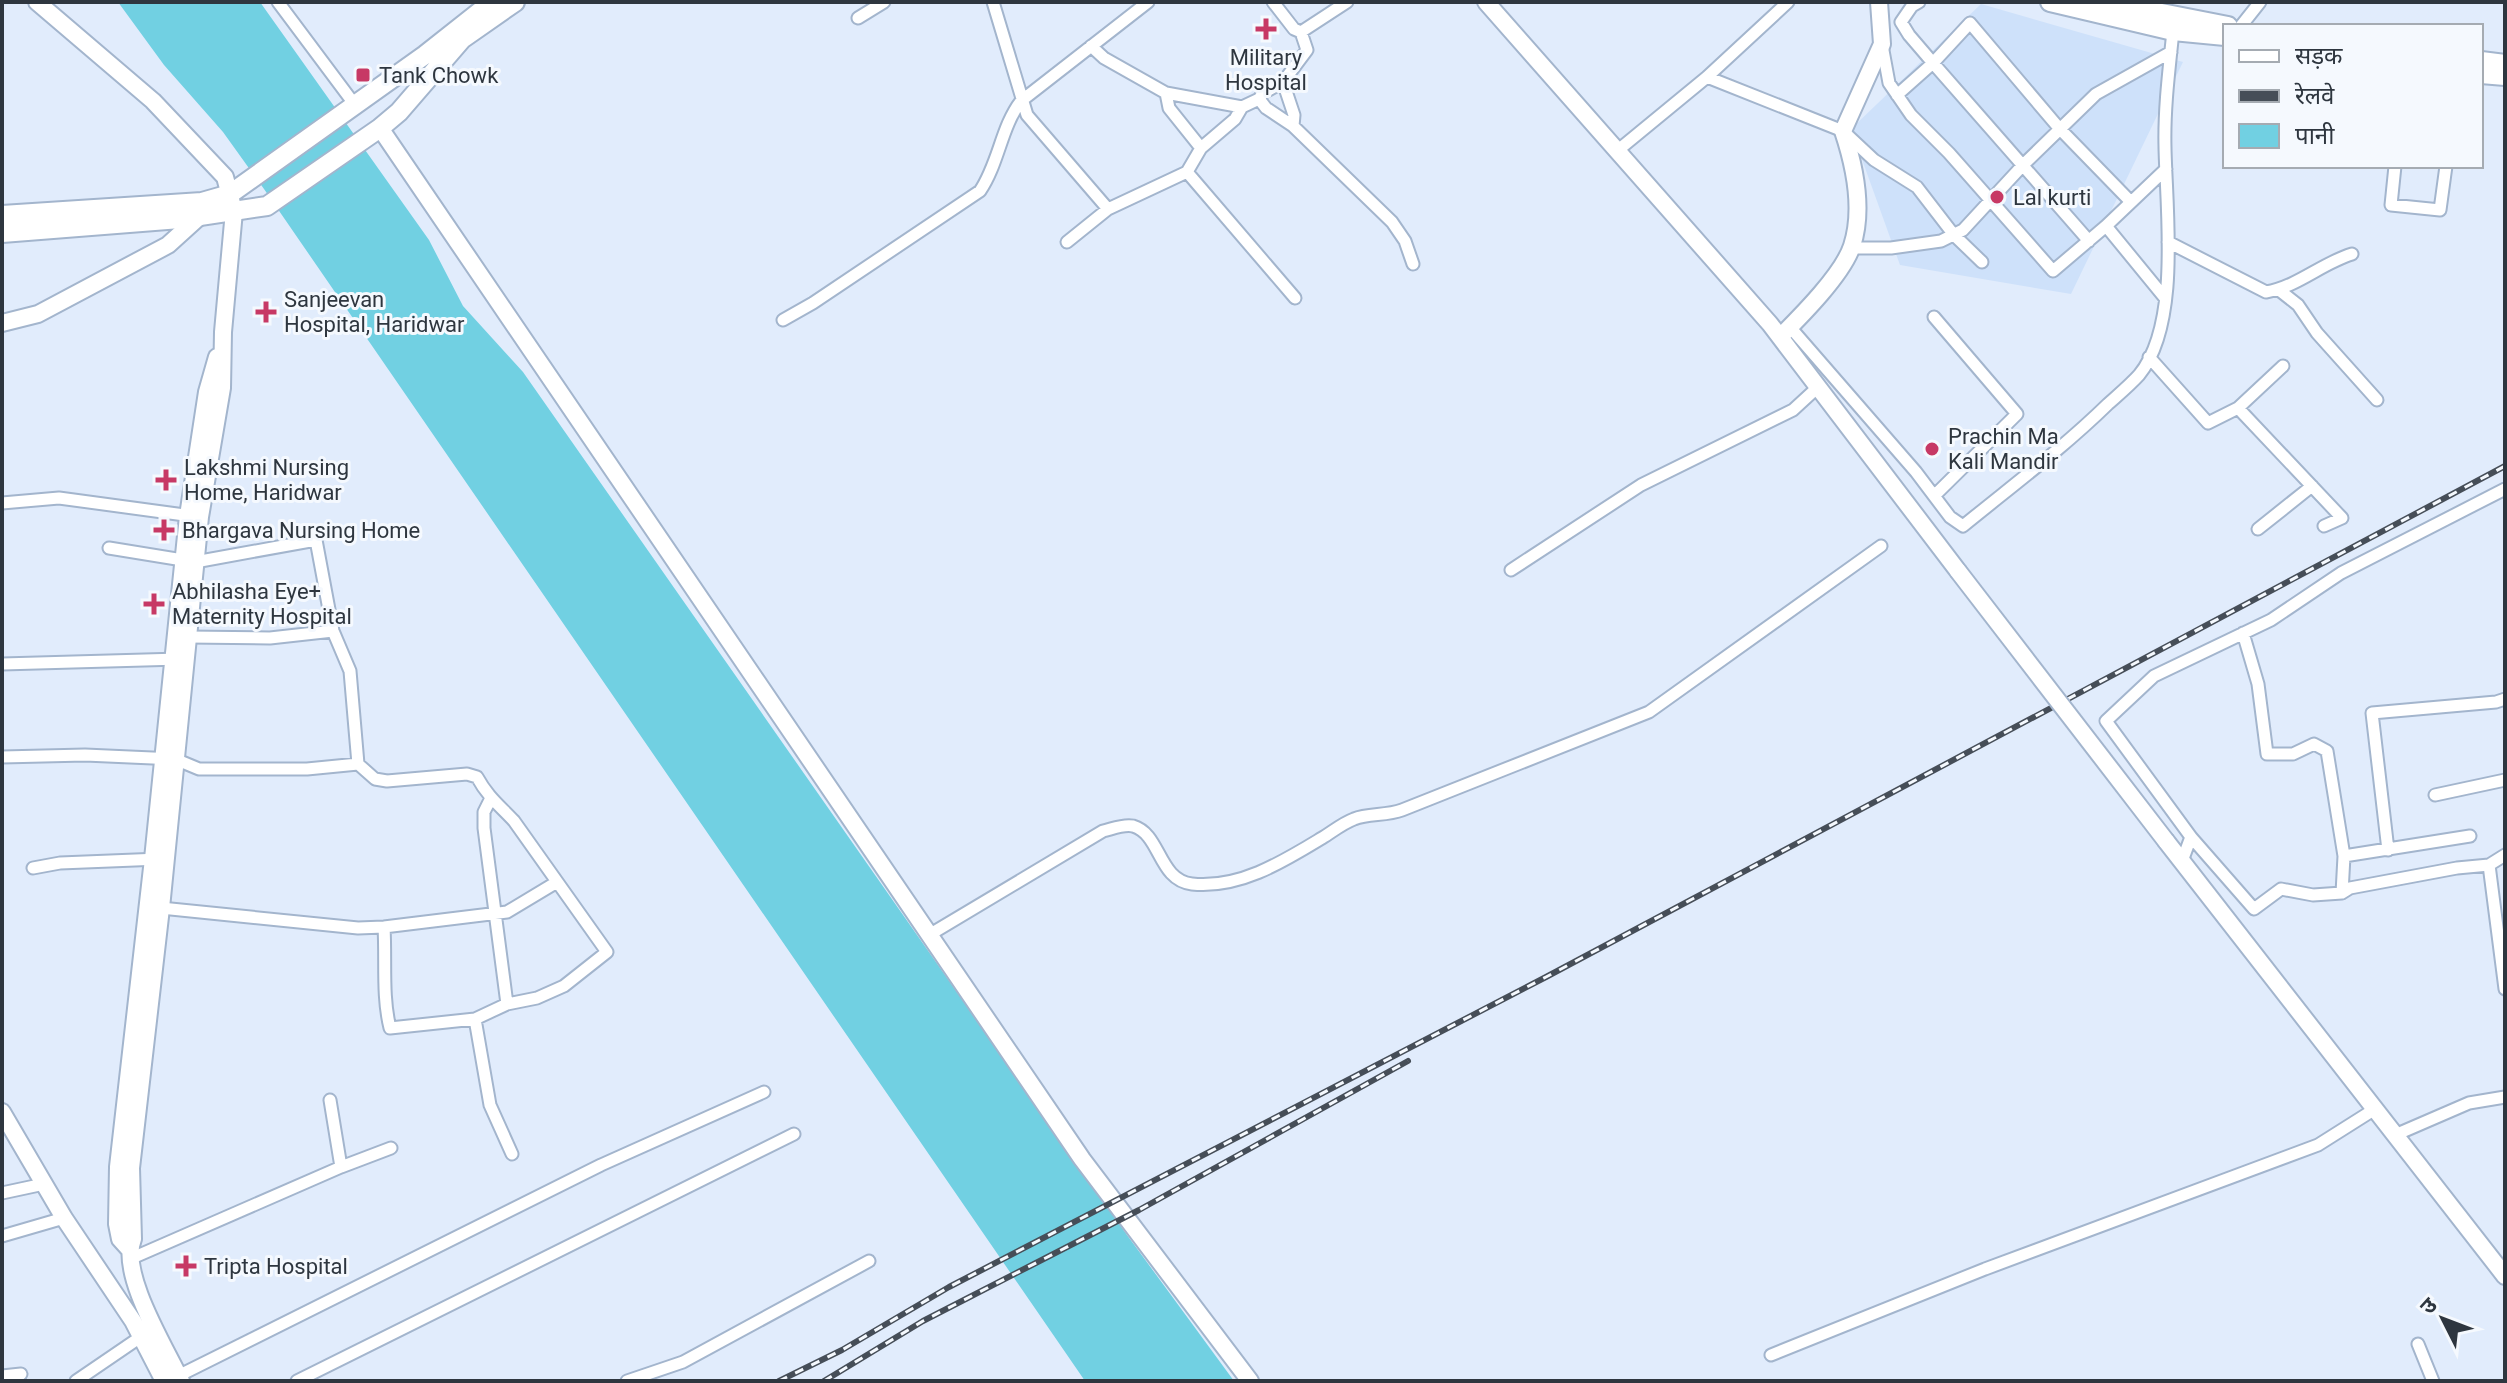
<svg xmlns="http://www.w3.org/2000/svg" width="2507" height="1383" viewBox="0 0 2507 1383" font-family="Roboto,'Noto Sans Devanagari',sans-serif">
<rect width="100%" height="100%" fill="#e1ecfc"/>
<path fill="#cee1fa" d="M 1981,4 L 2183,62 L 2071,294 L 1900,265 L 1851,129 Z"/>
<path fill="#71d0e2" d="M 118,2 L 260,2 L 429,240 L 463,306 L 523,372 L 1127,1235 L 1234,1381 L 1085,1381 L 264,189 L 223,132 L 164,65 Z"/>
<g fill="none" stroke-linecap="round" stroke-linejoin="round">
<g stroke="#a3b5cd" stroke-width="15">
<path id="street" d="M 278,2 L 355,105
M 993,2 L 1027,115 L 1108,209
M 1919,2 L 1912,6 L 1901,22 L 1909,35 L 1933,63 L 1970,23 L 2059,128 L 2131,202
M 858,18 L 884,2
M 2241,26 L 2260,2
M 1301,32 L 1347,2
M 1882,45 L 1889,83 L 1911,115 L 1949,153 L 2053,271 L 2106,226
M 1091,46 L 1104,58 L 1166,93 L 1242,107 L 1259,99 L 1263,93 L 1283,82 L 1307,50 L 1301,32 L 1294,29 L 1273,2
M 1707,77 L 1843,131 L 1874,160 L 1917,187 L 1954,235 L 1982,262
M 1283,82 L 1294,115 L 1293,126
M 1166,93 L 1169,108 L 1201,148
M 1897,95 L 1933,63 L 2089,241
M 1259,99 L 1266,108 L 1293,126 L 1392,222 L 1405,241 L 1413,264
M 1617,151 L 1707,77 L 1788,2
M 2395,166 L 2391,205 L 2440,210 L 2446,166
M 1187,172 L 1295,298
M 1067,242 L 1108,209 L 1187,172 L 1201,148 L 1235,119 L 1242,107
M 2168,242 L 2266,292 C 2297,287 2322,263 2352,254
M 1852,248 L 1891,248 L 1941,241 L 1963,230 L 2023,165 L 2096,94 L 2171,52
M 2279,290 L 2298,305 L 2317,333 L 2377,400
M 2165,298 L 2106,226 L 2166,169
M 783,320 L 813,303 L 980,191 C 999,163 1001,127 1021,101 L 1148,2
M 1790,327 L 1916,472 L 1950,517 L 1963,526 C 2012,486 2063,448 2108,404 C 2118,395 2130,385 2139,375 C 2181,324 2166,210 2165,147 C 2164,109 2169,70 2173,31
M 2149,357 L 2208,423 L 2238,408 L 2342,518 L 2324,526
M 2238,408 L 2283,366
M 1934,496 L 2017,414 L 1934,317
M 2,503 L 59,498 L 192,516
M 2258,529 L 2312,486
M 109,548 L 195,562 L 316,540 L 333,631 L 350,671 L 358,764 L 375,779 L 387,781 L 467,774 L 477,777 C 488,797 499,805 514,821 L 607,952 L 564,986 L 537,998 L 507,1004 L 475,1019 L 390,1028 C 382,996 386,961 384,927
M 1511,570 L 1641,485 L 1793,410 L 1818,387
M 2243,633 L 2258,684 L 2267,754 L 2293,754 L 2314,744 L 2327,751 L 2344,856 L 2342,893 L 2350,888 L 2457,868 L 2489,865 L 2505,855
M 187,637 L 270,638 L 333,631
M 2,664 L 180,659
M 2,757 L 85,755 L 175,759 L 199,769 L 307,769 L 358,764
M 2435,795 L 2505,780
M 490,800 L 484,812 L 484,828 L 507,1004
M 2191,837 L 2254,909 L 2281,889 L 2313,895 L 2342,893
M 2388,850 L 2372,713 L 2496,702 L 2505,699
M 2344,856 L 2470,836
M 2182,861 L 2191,837 L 2106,721 L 2154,676 L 2271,620 L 2341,573 L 2505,489
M 2489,865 L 2505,989
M 33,868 L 60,863 L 160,859
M 161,908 L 358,928 L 384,927 L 507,912 L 557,882
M 929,935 L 1103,831 C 1112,829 1123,824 1133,826 C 1161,834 1158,880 1192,884 C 1240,889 1284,861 1322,838 C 1332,832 1343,823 1354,819 C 1368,813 1386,816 1402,810 L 1649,712 L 1881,546
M 475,1019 L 490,1105 L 512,1154
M 330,1100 L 341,1167
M 2395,1135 L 2469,1103 L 2505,1097
M 2,1193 L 44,1184
M 2,1236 L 64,1218
M 130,1259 L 341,1167 L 391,1148
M 2418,1344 L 2433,1381
M 1771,1355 L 1985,1269 L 2318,1145 L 2375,1109
M 2,1376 L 21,1374
M 174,1378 L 601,1165 L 764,1092
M 76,1381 L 142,1336
M 297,1381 L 794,1134
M 627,1381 L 683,1362 L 869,1261"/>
</g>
<g stroke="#a3b5cd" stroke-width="20">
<path id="secondary" d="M 37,2 L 153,101 L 225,177 L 234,211 L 223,332 L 222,388 L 200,517 L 161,908 L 131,1168 L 133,1239 C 119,1273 165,1347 181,1381
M 1486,2 L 1770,324 L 1958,571
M 380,128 L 1082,1159 L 1250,1381
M 2,323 L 38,314 L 168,245 L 200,216
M 1780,337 C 1801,316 1843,274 1852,246 C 1864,209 1855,167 1843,131 L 1882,44 L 1879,2
M 2166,841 L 2505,1276
M 2,1112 L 64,1218 L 133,1321 L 164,1381
M 129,1249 L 120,1239 L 117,1224 L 118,1167 L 153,859 L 188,516 L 207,392 L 217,357"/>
</g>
<g stroke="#a3b5cd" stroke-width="22">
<path id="primary" d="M 2050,2 L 2173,31 L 2225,36
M 2105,2 L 2228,26
M 2481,61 L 2505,64
M 2481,74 L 2505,76
M 2,215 L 202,202 L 230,194 L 425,55 L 492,2
M 2,233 L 180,219 L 267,206 L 380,128 L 399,112 L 462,39 L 515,2"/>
</g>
<use href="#street" stroke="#fff" stroke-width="11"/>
<use href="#secondary" stroke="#fff" stroke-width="16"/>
<use href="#primary" stroke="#fff" stroke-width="18"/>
<g stroke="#464e58" stroke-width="6">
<path id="rail" d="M 779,1381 L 842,1350 L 949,1287 L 1546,977 L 2505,466
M 824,1381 L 923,1321 L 1139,1210 L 1408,1061"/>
</g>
<use href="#rail" stroke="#f5f9fe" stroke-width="3" stroke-dasharray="9" stroke-linecap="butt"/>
<g stroke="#a3b5cd" stroke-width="20" stroke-linecap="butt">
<path id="secondary-bridge" d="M 1958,571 L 2166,841"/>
</g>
<use href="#secondary-bridge" stroke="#fff" stroke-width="16"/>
</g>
<g fill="#c73965" stroke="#f5f9fe" stroke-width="3">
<path d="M1262 17h8v8h8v8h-8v8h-8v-8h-8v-8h8z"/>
<rect x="355" y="67" width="16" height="16" rx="4"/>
<circle cx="1997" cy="197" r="8"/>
<path d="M262 300h8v8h8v8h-8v8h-8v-8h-8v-8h8z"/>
<circle cx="1932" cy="449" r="8"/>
<path d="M162 468h8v8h8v8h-8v8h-8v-8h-8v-8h8z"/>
<path d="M160 518h8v8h8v8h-8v8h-8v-8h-8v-8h8z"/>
<path d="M150 592h8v8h8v8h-8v8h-8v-8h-8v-8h8z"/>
<path d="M182 1254h8v8h8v8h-8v8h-8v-8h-8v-8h8z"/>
</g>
<g text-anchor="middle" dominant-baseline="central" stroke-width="6" stroke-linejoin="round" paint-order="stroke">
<g font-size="22" fill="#2e363f" stroke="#f5f9fe" text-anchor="start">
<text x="1266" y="57" text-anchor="middle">Military<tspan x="1266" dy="25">Hospital</tspan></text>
<text x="379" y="75">Tank Chowk</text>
<text x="2013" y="197">Lal kurti</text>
<text x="284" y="299">Sanjeevan<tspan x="284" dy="25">Hospital, Haridwar</tspan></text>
<text x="1948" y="436">Prachin Ma<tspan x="1948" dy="25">Kali Mandir</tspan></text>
<text x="184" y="467">Lakshmi Nursing<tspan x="184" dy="25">Home, Haridwar</tspan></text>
<text x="182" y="530">Bhargava Nursing Home</text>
<text x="172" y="591">Abhilasha Eye+<tspan x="172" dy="25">Maternity Hospital</tspan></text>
<text x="204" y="1266">Tripta Hospital</text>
</g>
</g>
<rect width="2507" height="1383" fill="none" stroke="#2e363f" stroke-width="8"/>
<rect x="2223" y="24" width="260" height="144" fill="#f5f9fe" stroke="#a5abb2" stroke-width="2"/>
<rect x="2239" y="50" width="40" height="12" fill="#ffffff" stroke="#a5abb2" stroke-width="2"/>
<text x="2295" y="64" font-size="24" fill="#2e363f">सड़क</text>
<rect x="2239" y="90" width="40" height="12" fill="#464e58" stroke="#a5abb2" stroke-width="2"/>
<text x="2295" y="104" font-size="24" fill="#2e363f">रेलवे</text>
<rect x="2239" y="124" width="40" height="24" fill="#71d0e2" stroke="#a5abb2" stroke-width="2"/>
<text x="2295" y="144" font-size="24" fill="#2e363f">पानी</text>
<g transform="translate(2443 1319) rotate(312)" stroke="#f5f9fe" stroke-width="6" paint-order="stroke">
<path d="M0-6L14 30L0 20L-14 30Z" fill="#2e363f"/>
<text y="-12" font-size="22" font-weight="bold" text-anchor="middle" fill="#2e363f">उ</text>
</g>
</svg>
